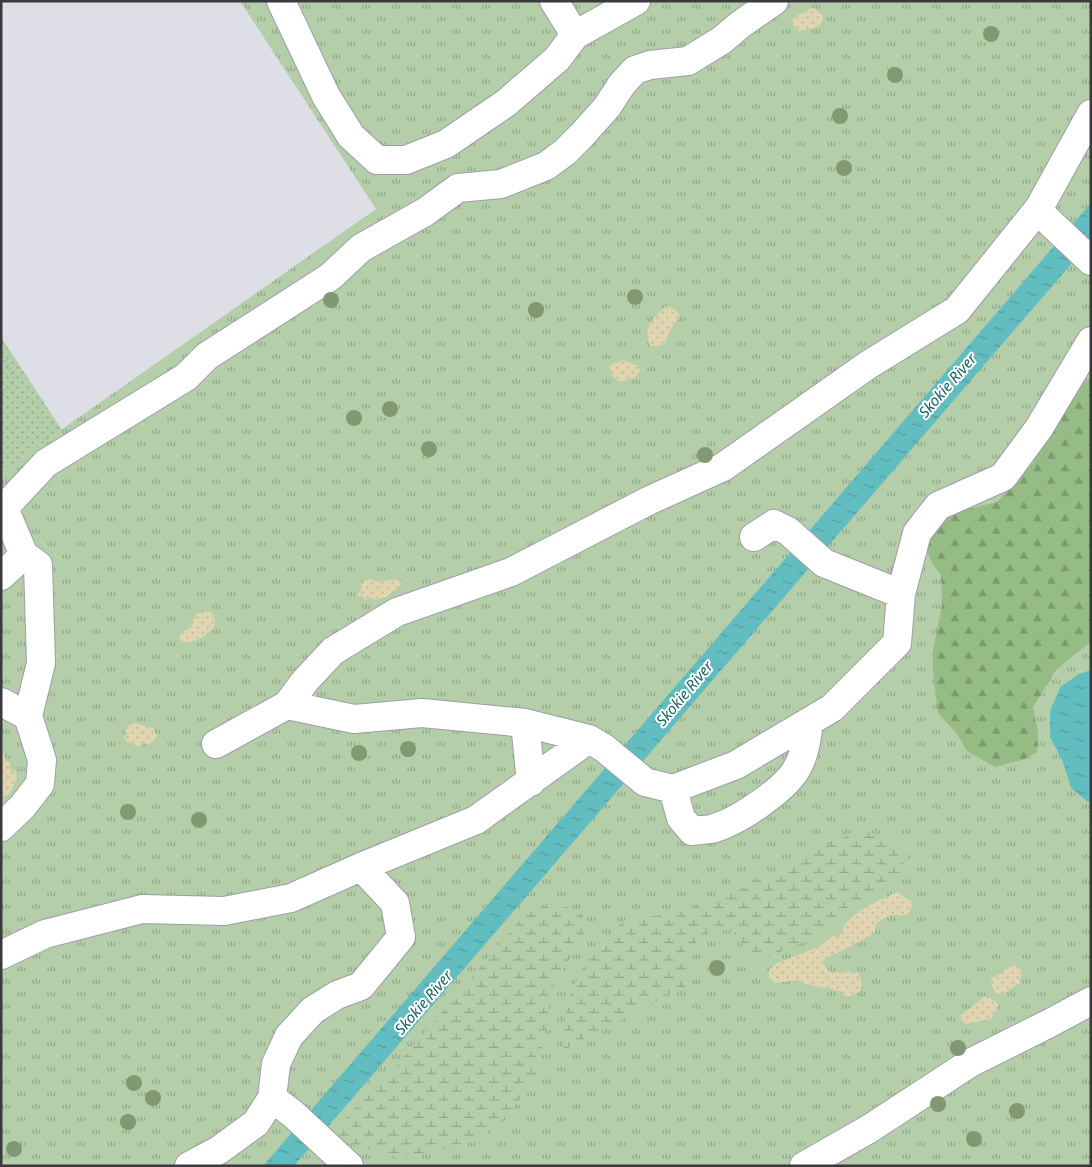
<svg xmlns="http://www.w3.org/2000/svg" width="1092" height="1167" viewBox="0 0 1092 1167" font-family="'Noto Sans',sans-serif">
<defs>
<pattern id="grass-tufts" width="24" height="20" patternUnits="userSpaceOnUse" patternTransform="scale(1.25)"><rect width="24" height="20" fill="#b4cea9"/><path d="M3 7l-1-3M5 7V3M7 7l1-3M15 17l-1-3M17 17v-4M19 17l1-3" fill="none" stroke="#93a88b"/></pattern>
<pattern id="forest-firs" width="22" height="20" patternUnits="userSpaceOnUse" patternTransform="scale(1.25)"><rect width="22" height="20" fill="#96bc85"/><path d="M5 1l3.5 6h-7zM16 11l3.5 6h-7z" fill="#7b9a6e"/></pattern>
<pattern id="wetland-marsh" width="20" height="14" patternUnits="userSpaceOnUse" patternTransform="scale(1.25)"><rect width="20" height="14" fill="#b4cea9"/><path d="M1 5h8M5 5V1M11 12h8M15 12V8" fill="none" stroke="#93a88b"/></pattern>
<pattern id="sand-dots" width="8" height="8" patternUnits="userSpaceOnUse" patternTransform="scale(1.25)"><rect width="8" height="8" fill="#dfd5b0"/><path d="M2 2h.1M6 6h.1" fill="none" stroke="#c0b898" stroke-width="1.8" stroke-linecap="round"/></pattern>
<pattern id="park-dots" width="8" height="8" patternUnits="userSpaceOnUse" patternTransform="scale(1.25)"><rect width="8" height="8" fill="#b4cea9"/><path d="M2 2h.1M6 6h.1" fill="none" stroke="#93a88b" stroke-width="1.8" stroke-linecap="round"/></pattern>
<pattern id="water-ripples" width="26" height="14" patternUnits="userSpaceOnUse" patternTransform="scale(1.25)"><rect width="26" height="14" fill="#61bdc0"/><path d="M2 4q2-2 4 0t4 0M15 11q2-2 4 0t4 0" fill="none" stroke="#519b9d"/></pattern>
</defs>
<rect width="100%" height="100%" fill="#dddee6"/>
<path fill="url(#grass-tufts)" d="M 240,1 L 1091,1 L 1091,1166 L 1,1166 L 1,472 L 376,209 Z"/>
<path fill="url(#forest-firs)" d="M 1091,377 L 1091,644 L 1089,643 L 1056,670 L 1033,707 L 1038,732 L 1037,752 L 1025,759 L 995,767 L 967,751 L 957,734 L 938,713 L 933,672 L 933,651 L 942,605 L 941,575 L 932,563 L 927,551 L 930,537 L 939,522 L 963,510 L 997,502 L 1033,463 L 1063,404 Z"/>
<path fill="url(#wetland-marsh)" d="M 859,830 L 895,840 L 908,855 L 899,873 L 835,925 L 791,948 L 755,961 L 731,930 L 709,932 L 683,953 L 690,984 L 563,1050 L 565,1016 L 570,995 L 591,950 L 621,923 L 690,909 L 723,897 Z
M 557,903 L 581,913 L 588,928 L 551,991 L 538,1076 L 509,1113 L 478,1141 L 400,1159 L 343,1142 L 333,1130 L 391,1072 L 525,914 L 542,907 Z"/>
<path fill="url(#sand-dots)" d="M 814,8 L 823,16 L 822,22 L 817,27 L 799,31 L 791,23 L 792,19 L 800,14 L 807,13 L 808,9 Z
M 668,305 L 679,313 L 679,318 L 672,327 L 665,343 L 658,347 L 651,346 C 640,331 655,314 668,305 Z
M 622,360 L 639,366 L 640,371 L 635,377 L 621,382 C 613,379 611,375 609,366 Z
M 370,579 L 378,582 L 397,579 L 401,582 L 401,585 L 386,597 L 375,600 L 370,597 L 368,600 L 364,599 L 362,596 L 359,597 L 358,592 L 362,588 L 361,584 L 364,580 Z
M 202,612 L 210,612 C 216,617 216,622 213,629 C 205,635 187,650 179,638 C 181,631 184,629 191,629 C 192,620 193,616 202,612 Z
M 134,723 L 153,728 L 157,736 L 150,744 L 143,743 L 140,747 L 127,742 L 124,738 L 127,733 L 125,731 L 129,725 Z
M 1,753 L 4,753 L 5,760 L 10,763 L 10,769 L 13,771 L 16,771 L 17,778 L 10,794 L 1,797 Z
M 897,892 L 913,902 L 909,913 C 900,918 900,914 892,915 C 887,916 880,921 876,924 C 875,926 876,929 875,932 C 872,936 832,956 825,958 L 824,965 L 829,971 L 836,973 L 851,972 L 853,974 L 857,972 C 862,978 862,984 860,992 L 847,997 L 840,991 L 806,984 L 799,980 L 775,983 L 769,978 L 769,970 L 775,964 L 820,946 L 833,936 L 837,937 C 843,932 843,926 848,921 C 862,907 880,900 897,892 Z
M 1016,965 L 1021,970 L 1020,973 L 1022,975 L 1019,979 L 1020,983 L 1003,994 L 995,993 L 991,984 L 991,979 L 1009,967 Z
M 984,997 L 989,997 L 999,1004 L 991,1019 L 965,1024 L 961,1019 L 961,1015 Z"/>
<path fill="url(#park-dots)" d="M 1,337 L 62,430 L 1,472 Z"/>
<path fill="url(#water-ripples)" d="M 1091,203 L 1091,241 L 294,1166 L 263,1166 Z
M 1091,670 L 1091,801 L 1088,802 L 1071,788 L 1063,762 L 1050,737 L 1050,712 L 1060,687 L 1079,674 Z"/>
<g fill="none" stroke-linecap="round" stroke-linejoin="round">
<g stroke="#9d9ea6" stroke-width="30">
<path id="minor" d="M 281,1 L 326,96 L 351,136 L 377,160 L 406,160 L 446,144 L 506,103 L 557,59 L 575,35 L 636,1
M 554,1 L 575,35
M 1038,211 L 1091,261
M 754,537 L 774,524 L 788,531 L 824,563 L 901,594
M 24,555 L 4,508 L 46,463 L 186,377 L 207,356 L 330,277 L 361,248 L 425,212 L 458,188 L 501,184 L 546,166 L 565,152 L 582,135 L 607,107 L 622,84 L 635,70 L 650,65 L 688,61 L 722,40 L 741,24 L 774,1
M 1,576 L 24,555 L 38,565 L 41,663 L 28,716 L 42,760 L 40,784 L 22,807 L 1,827
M 1,702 L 28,716
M 525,723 L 531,782
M 589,739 L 604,748 L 645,782 L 673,789 L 736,765 L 832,708 L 897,643 L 901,594 L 917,533 L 938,506 L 1003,477 L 1039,428 L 1091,341
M 216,744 L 287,705 L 305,681 L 333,651 L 397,612 L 511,572 L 648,501 L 723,467 L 868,365 L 957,310 L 1039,208 L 1091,114
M 673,789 L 681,818 L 692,831 C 698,830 705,830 711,829 C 736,823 783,791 796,770 C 805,755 807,738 809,722
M 1,955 L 45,934 L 142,909 L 224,911 L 291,898 L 361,867 L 476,820 L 589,739 L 525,723 L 422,713 L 354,719 L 287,705
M 272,1098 L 293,1114 L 349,1166
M 189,1166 L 219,1150 L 256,1123 L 272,1098 L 276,1064 L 289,1036 L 313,1010 L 337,995 L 361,986 L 401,937 L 395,903 L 361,867
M 804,1166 L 869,1129 L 970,1063 L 1048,1024 L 1091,1001"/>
</g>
<path stroke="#a9a9b0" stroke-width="3" stroke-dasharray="1 4" stroke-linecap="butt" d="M 1,351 L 14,378 L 5,389 L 1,400"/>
<use href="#minor" stroke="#fff" stroke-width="28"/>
</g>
<g fill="#809973">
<circle cx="991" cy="34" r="8"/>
<circle cx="895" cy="75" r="8"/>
<circle cx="840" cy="116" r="8"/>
<circle cx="844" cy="168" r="8"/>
<circle cx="635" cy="297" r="8"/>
<circle cx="331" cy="300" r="8"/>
<circle cx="536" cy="310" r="8"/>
<circle cx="390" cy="409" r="8"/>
<circle cx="354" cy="418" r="8"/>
<circle cx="429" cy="449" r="8"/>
<circle cx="705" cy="455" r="8"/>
<circle cx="408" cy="749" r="8"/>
<circle cx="359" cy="753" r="8"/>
<circle cx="128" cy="812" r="8"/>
<circle cx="199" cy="820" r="8"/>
<circle cx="717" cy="968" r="8"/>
<circle cx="958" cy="1048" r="8"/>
<circle cx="134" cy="1083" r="8"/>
<circle cx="153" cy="1098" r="8"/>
<circle cx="938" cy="1104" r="8"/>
<circle cx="1017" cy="1111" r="8"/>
<circle cx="128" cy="1122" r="8"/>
<circle cx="974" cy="1139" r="8"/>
<circle cx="14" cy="1149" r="8"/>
</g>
<g text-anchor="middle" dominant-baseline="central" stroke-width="4" stroke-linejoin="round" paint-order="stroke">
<g font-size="15" font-style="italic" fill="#166265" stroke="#fff">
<text transform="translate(947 385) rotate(-49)">Skokie River</text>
<text transform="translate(684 693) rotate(-50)">Skokie River</text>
<text transform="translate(423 1002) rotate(-49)">Skokie River</text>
</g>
</g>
<rect width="1092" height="1167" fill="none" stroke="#3a3a3e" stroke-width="5"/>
</svg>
